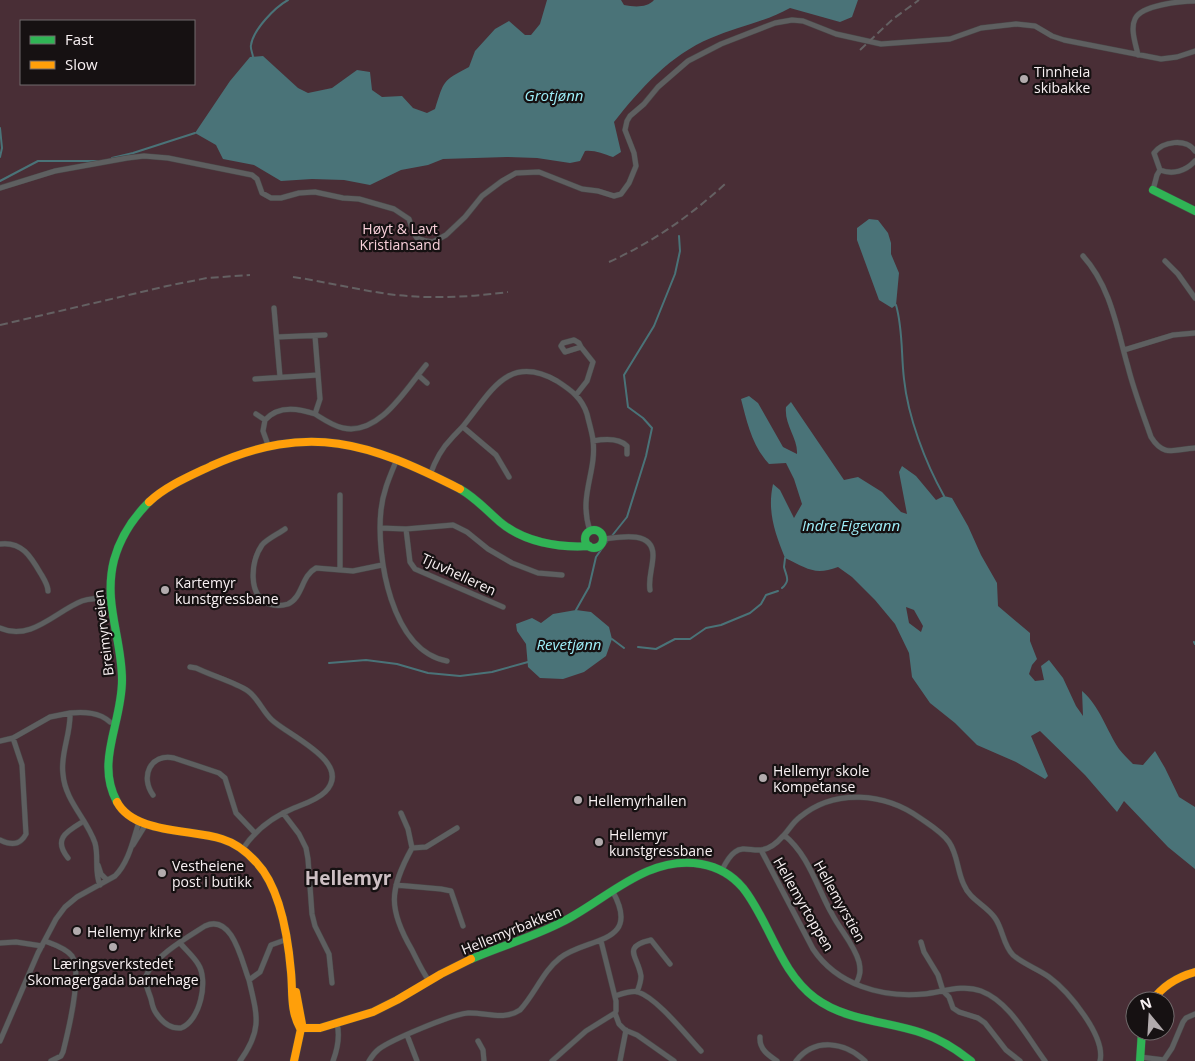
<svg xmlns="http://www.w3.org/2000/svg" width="1195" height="1061" viewBox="0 0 1195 1061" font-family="'Open Sans',sans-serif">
<rect width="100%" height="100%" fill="#2f292b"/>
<path fill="#492e36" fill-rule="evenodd" d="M 0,0 L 1195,0 L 1195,1061 L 0,1061 ZM 21,21 L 194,21 L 194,84 L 21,84 ZM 1135,1001 L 1165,1001 L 1165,1031 L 1135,1031 Z"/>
<path fill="#4a7378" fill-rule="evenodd" d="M 547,0 L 621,0 L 624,5 C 634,7 647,8 654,0 L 858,0 L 852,17 L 840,22 L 790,8 C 765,22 737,27 711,38 C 670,55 641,88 614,122 L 621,152 L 613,157 C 603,154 595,150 585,151 L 580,161 L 570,163 L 537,158 L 507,157 L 443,159 L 428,165 L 401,170 L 370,185 L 344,180 L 312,179 L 281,181 L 254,165 L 223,159 L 216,145 L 195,133 L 230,81 L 250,57 L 263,56 L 298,88 L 308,93 L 332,88 L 357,70 L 370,72 L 372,90 L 382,97 L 402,96 L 413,108 L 427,113 L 435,109 C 444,81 442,81 469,67 L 475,51 L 495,29 L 509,21 L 525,35 L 531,35 L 540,24 Z
M 869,219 L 878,220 L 888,233 L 891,243 L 891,254 L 899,273 L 896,305 L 892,308 L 879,300 L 857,240 L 857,228 Z
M 749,396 L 758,403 L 783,447 L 797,454 C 798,438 784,425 786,407 L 791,402 L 844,480 L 858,477 L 882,492 L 901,512 L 907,514 L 899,472 L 902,466 L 916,476 L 936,500 L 944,496 L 952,498 L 968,526 L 981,555 L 997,583 L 998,606 L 1030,633 L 1030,641 L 1037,659 L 1032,665 L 1029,674 L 1035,681 L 1044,680 L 1041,666 L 1049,660 L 1063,678 L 1076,706 L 1083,716 L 1082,691 C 1099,705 1107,731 1119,749 C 1123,754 1128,759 1133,764 L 1143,765 L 1155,751 L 1165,768 L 1179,797 L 1195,807 L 1195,869 L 1168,847 L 1124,801 L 1117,812 L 1085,775 L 1040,731 L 1031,736 L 1048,776 L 1045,779 L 1016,762 L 977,745 L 955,723 L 930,703 L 912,677 L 909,653 L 895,624 L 875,600 L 852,577 L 838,567 C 814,576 807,568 785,558 C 775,533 767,512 773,484 L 780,490 L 794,518 L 802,504 L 794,479 L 786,463 L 769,464 C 752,446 747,422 741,399 ZM 906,607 L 914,610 L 923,626 L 921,632 L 909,623 Z
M 576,610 L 591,612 L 609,627 L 612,639 L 606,656 L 584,672 L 563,679 L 540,678 L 528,667 L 526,644 L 517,631 L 516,624 L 532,618 L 541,623 L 553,614 Z"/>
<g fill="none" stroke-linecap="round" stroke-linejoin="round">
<path stroke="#4a7378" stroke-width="2" d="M 253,57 C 253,54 250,49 251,45 C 253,30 275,7 288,0
M 0,128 L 2,148 L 0,157
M 112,158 L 133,153 L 195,133
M 0,181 L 38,161 L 100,161
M 896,305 C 903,329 901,354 904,379 C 908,417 925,462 944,496
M 611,537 L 627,517 L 646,456 L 652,428 L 643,418 L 628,407 L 624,375 L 654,326 L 675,274 L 680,251 L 679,236
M 782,588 C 791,580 786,576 784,567 C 784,566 785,560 785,558
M 576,610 L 589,587 L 596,557 L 608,540
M 612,639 L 624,648
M 1194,642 L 1195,644
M 638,647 L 656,649 L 675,639 L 690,639 L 706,628 L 721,625 L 750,613 L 761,604 L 766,595 L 778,591
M 329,663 L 366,660 L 397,664 L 428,673 L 460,676 L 492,672 L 528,662"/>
<g stroke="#4a4647" stroke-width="6">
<path id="street" d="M 1138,55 C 1136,45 1130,29 1135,19 C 1141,5 1182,1 1195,1
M 1195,151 C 1186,138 1163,141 1154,153 L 1160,170 C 1173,175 1186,171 1195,161
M 0,188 L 55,171 L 127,158 L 144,156 L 168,158 L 252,175 L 257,179 L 262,193 L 271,198 L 281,198 L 299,193 L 315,192 L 343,198 L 359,199 L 394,209 L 409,219 L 414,234 L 417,238 L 426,241 L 433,242 L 446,235 L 465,217 L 482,196 L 502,181 L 516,173 L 539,172 L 582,189 L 598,191 L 614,196 L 621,194 L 629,183 L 636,166 L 634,153 L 625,130 L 627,121 L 630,116 L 644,104 L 658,87 L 688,61 L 721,44 L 775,23 L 792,20 L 803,21 L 836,34 L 881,44 L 950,39 L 981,28 L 1016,24 L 1035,26 L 1052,36 L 1064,40 L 1161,59 L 1177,57 L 1195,51
M 1153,190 L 1157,175 L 1160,170
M 1083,256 C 1111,287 1117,329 1128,367 C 1134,391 1143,414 1151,437 C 1164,458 1175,449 1195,448
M 1165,261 L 1178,274 L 1195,298
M 274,308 L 280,377
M 277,337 L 325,335
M 1124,350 L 1173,335 L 1195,333
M 418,375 L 427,383
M 255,379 L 318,375
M 576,395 L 587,381 L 593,362 L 581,347 L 579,343 L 574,340 L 563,343 L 561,346 L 565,352 L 581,347
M 256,414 L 265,420 L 263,431 L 268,445
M 315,414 C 323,419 333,426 343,428 C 379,436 406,389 426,365
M 265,420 C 278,405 298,408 315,414 L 320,399 L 315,336
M 463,427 L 496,455 L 509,477
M 593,441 C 604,439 619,438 627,446 L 627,454
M 397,459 C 390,476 383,491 381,510 C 376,556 391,651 447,661
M 430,475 C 435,461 441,449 451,439 C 455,434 460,430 464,425 C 491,392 508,353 557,381 C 571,390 582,398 587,414 C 589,423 592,432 593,440 C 597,473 578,495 590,531
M 380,528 L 406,529 L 453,525 L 467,532 L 488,549 L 512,563 L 538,573 L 562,575
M 285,529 C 278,534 267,539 262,545 C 251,561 247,595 269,604 C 275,606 282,606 288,604 C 303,597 301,576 316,568 L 353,571 L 382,565
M 406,529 L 410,562 L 415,569 L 503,607
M 604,539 C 619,537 653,530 653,555 C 653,567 648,578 650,590
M 0,544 C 22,541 31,557 41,574 C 44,579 48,585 48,591
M 340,570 L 340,495
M 0,628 C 31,642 56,611 82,601 C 91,598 100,598 110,598
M 190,667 L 196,668 C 210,675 237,683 248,691 C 258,698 263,712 272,720 C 289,736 354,763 325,792 C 317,800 304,804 294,808 C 272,817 255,830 242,850
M 70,713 C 85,712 99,712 110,722
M 0,741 L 13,738 L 50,717 L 70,713 C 71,734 60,754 63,774 C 65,801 87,819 95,843 C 99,857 94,872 100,885
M 153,795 C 140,777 150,753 174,758 L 219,773 L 225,778 L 236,813 L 255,833
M 283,813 L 299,834 L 306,848 L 308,859 L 312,914 L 315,926 L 329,954 L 332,983
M 401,813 L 408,829 L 412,848
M 784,835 C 809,855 817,888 832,914 C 840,930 854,944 859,962 C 861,971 860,976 856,984
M 0,840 C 10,845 20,846 26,834 L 22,765 L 13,738
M 133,845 L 146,824
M 761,850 L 813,949 C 837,985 882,998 924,994 C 942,992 963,984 981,991 C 1010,1002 1027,1037 1045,1061
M 68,858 C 52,838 68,831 84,821
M 98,865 L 101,874 L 107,880
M 722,870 C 725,864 729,856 735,852 C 743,846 751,851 761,850 C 770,849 777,843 783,836 C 789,830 793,822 800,817 C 835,788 885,793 920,818 C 930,825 942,832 949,842 C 958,855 957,871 964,885 C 970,900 986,905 995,918 C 1003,929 1003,945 1013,955 C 1023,964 1038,969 1049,977 C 1068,991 1106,1036 1100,1061
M 396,885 L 441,889 L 451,891 L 463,926
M 45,941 C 53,944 66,948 72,956 C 83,973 68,1032 63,1052 L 61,1056 L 51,1061
M 601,941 L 616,1001 L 616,1011 L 615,1013 L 619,1024 L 625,1030 L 637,1035 L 674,1061
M 921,942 L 924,952 L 938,975 L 943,991 L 949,997 L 953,1008 L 959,1012 L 978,1018 L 985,1023 L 1006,1050 L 1020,1061
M 0,943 L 16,942 L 42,946
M 180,943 C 186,950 194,957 198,964 C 209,980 200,1021 181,1028 C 170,1029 162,1022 156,1013 C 153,1009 152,1004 151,999 C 149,992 144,983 146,976 C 153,957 188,937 205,926 C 233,913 242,963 249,980
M 429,981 C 422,971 417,960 412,950 C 388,909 389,890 412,848 L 426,847 L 457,828
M 637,992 C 639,987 641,981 641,976 C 638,956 621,947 651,940 L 670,964
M 615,996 C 621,994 632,990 638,992 C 657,998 686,1035 701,1051
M 407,1035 L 417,1061
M 760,1037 C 759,1049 768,1055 777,1061
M 0,1041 L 38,953 L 56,919 L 65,907 L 77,897 L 115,876 C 129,862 133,840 139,822
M 478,1041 L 483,1050 L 484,1061
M 1140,1057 L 1164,1060
M 1164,1060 L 1172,1048 L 1183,1022 L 1186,1018 L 1195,1014
M 240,1061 C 263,1029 257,1015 249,980 L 260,972 L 271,945 L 285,940
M 333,1061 C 338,1048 340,1036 337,1023
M 369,1061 C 372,1056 375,1052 379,1049 C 391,1040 452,1014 468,1013 C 485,1012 504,1021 520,1010 C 535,994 543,971 560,958 C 586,937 642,945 613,892
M 552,1061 L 586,1031 L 615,1013
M 620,1061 L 626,1030
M 796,1061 C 815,1037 845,1042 865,1061"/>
</g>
<g stroke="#4a4647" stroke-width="9">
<path id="fast" d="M 1153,190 L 1195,211
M 460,489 C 476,498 486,510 500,522 C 524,542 558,548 589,546
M585 539a9 9 0 1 1 18 0a9 9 0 1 1-18 0Z
M 117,802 C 95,761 122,724 122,680 C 122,638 103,603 114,560 C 120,538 133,518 149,502
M 471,959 C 501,946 533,937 562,922 C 606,900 648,854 701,864 C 718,867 732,875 743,888 C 770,922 779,971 815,998 C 846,1021 887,1021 922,1033 C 940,1039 956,1049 971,1061
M 1140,1061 L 1142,1031"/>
</g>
<g stroke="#4a4647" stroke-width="9">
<path id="slow" d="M 149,502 C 166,486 190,476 211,466 C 310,422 369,443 460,489
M 117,802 C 134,834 191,829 222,839 C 235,843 247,852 256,862 C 281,888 288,937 291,972 C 293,992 290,1010 300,1028
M 1152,1001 C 1163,985 1177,977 1195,972
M 300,1028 L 320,1028 L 373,1012 L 397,1000 L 441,974 L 471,959
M 294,1061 L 302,1024 L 296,992"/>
</g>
<use href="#street" stroke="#5e5f60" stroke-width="5"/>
<use href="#fast" stroke="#30b455" stroke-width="8"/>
<use href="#slow" stroke="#ff9f0a" stroke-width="8"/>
<path stroke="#646062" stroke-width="2" stroke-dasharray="8 4" stroke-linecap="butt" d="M 860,50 L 893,19 L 919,0
M 609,262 C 653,242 690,216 725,184
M 293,277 C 328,282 362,291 396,295 C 434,299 471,297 508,292
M 0,325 L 167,286 L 207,278 L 250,275"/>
</g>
<g fill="#b2abad" stroke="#161112" stroke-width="2">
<circle cx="1024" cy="79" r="5"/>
<circle cx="165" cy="590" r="5"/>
<circle cx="763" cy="778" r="5"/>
<circle cx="578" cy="800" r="5"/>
<circle cx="599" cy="842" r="5"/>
<circle cx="162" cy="873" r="5"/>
<circle cx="77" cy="931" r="5"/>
<circle cx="113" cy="947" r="5"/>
</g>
<g text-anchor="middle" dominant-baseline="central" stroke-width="4.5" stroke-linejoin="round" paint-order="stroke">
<g font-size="14" fill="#f9f1f3" stroke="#161112" text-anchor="start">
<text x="1034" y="71">Tinnheia<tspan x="1034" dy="16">skibakke</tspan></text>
<text x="175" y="582">Kartemyr<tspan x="175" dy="16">kunstgressbane</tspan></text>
<text x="773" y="770">Hellemyr skole<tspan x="773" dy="16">Kompetanse</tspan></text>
<text x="588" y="800">Hellemyrhallen</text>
<text x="609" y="834">Hellemyr<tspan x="609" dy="16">kunstgressbane</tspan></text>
<text x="172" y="865">Vestheiene<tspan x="172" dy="16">post i butikk</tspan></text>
<text x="87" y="931">Hellemyr kirke</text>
<text x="113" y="963" text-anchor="middle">Læringsverkstedet<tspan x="113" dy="16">Skomagergada barnehage</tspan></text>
</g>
<g font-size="14" fill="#f9d0da" stroke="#161112">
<text x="400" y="228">Høyt &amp; Lavt<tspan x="400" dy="16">Kristiansand</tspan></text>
</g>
<g font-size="14" fill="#f9f1f3" stroke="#161112">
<text transform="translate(459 574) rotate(25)">Tjuvhelleren</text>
<text transform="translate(103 633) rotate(-97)">Breimyrveien</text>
<text transform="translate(840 901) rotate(61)">Hellemyrstien</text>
<text transform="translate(804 904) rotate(60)">Hellemyrtoppen</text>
<text transform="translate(511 930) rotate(-22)">Hellemyrbakken</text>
</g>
<g font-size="15" font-style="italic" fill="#9eeff9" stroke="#161112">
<text x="554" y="95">Grotjønn</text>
<text x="851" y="525">Indre Eigevann</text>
<text x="569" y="644">Revetjønn</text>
</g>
<g font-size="19" font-weight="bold" fill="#cdbfc3" stroke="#161112">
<text x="348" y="878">Hellemyr</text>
</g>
</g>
<rect x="20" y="20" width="175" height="65" fill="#161112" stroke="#716b6c"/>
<rect x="30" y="36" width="25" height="8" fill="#30b455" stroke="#716b6c"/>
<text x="65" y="45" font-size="15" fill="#f9f1f3">Fast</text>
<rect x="30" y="61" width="25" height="8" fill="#ff9f0a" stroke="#716b6c"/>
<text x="65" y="70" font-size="15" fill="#f9f1f3">Slow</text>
<g transform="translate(1150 1016) rotate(342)"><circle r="24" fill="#161112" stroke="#716b6c"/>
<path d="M0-4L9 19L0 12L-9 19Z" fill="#b2abad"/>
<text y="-8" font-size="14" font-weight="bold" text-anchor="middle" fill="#f9f1f3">N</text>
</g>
</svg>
